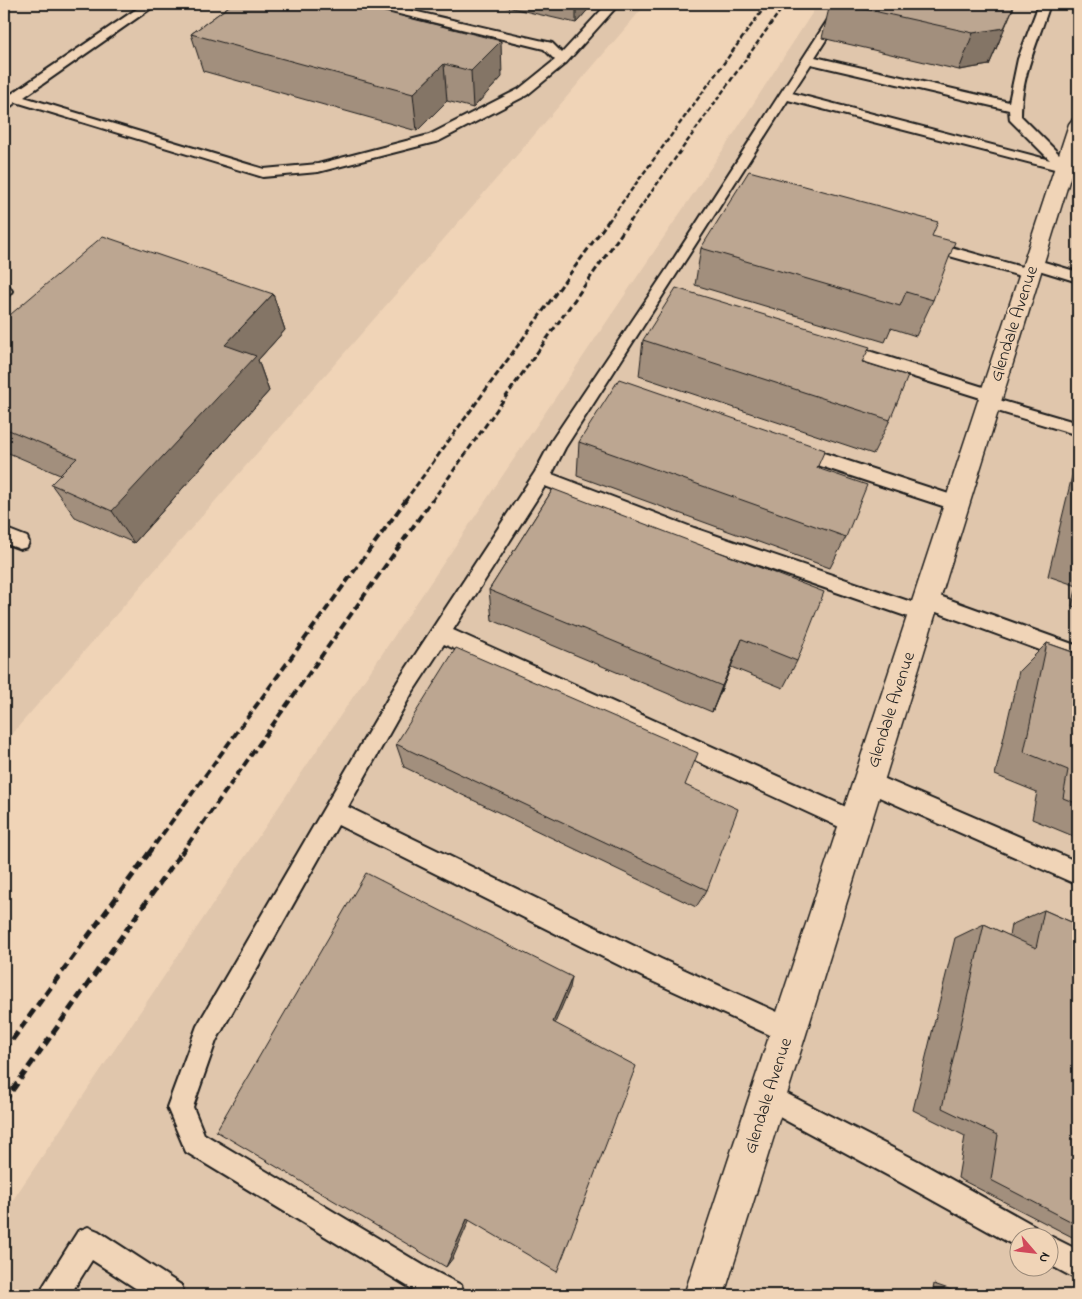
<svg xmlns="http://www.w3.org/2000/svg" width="1082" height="1299" viewBox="0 0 1082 1299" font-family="'Indie Flower',sans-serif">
<rect width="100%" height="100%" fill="#f0d4b7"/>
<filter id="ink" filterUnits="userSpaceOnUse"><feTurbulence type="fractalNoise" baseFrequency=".02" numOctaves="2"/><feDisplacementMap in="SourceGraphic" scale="10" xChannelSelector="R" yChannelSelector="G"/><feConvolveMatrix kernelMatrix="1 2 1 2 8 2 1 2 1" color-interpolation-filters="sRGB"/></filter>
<g filter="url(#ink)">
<path fill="#e0c6ac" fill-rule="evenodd" d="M 4,4 L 646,4 L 518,154 L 4,743 Z
M 818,4 L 1078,4 L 1078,1295 L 4,1295 L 4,1213 L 735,132 ZM 1020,1236 L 1050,1236 L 1050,1266 L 1020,1266 Z"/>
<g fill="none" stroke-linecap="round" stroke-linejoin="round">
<g stroke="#1c1c1c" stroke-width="4">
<path id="lane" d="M 144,4 L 157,4 L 24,97 L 264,169 L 318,164 L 429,135 L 519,89 L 555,60 L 544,49 L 366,6 L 365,4 L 383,4 L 552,43 L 562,53 L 607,4 L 619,4 L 566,63 L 527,95 L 439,141 L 318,172 L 263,177 L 16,102 L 11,106 L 4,106 L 4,99 Z
M 838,4 L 849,4 L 815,57 L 1009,102 L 1018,59 L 1039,4 L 1050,4 C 1038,42 1021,75 1021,116 L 1070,165 L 1078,167 L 1078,175 L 788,100 L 565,448 L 552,474 L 694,528 L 920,605 L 917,600 L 920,594 L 927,592 L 934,594 L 1078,646 L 1078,664 L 931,610 L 933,614 L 930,620 L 923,622 L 680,538 L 545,486 L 453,630 L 864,815 L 867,823 L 864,831 L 856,834 L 848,831 L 444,644 L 412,693 L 348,807 L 661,959 L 799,1022 L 803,1031 L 799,1040 L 790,1044 L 781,1040 L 643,977 L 338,825 L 216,1041 L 193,1107 L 204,1134 L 426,1267 L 461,1285 L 465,1295 L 422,1295 L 186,1152 L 167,1107 L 197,1026 L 398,681 L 535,472 L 552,440 L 667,269 ZM 811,64 L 1009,110 L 1010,120 L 1050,160 L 792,93 Z
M 926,240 L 1036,271 L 1038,274 L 1036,277 L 1031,279 L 921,248 L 919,245 L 921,242 Z
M 1034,259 L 1078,272 L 1078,282 L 1029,267 L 1027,264 L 1029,261 Z
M 4,285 L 9,286 L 12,291 L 9,295 L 4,296 Z
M 840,342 L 999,392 L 1001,396 L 999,400 L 1078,423 L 1078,435 L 984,407 L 982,403 L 984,399 L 834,352 L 832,348 L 834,344 Z
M 796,444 L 964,499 L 967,504 L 964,509 L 958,511 L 790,456 L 787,451 L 790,446 Z
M 4,528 L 27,537 L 29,542 L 27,547 L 20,549 L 4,543 Z
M 869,772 L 1078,862 L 1078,885 L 861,789 L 858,782 L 861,775 Z
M 768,1084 L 918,1161 L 1035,1226 L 1039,1236 L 1020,1236 L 1020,1248 L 1015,1246 L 898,1181 L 759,1106 L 755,1097 L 759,1088 Z
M 88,1227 L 98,1231 L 181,1285 L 185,1295 L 146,1295 L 92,1260 L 70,1295 L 40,1295 L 44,1285 L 78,1231 Z
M 1049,1236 L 1050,1236 L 1078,1250 L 1078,1280 L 1050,1265 Z"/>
</g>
<g stroke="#1c1c1c" stroke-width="3">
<path id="street" d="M 1078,119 L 1078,152 L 807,1031 L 724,1295 L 684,1295 L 1069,124 L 1072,120 Z"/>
</g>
<use href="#lane" fill="#f0d4b7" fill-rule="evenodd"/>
<use href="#street" fill="#f0d4b7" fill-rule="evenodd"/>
<path stroke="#1c1c1c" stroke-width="2.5" stroke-dasharray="5 2.5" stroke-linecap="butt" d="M 608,222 L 767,4
M 630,222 L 785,4"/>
<path stroke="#1c1c1c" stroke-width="3" stroke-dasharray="6 3" stroke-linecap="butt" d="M 405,501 L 609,220
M 432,501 L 631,220"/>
<path stroke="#1c1c1c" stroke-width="4" stroke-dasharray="8 4" stroke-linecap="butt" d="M 148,854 L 406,500
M 181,854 L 432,500"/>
<path stroke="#1c1c1c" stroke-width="5" stroke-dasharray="9 5" stroke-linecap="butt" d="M 4,1051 L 149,853
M 4,1102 L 181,853"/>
</g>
<path fill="#a28f7d" stroke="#1c1c1c" d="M 232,4 L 502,77 L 473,108 L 447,101 L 417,131 L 203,71 L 191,34 Z
M 494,4 L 593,4 L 576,23 Z
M 830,4 L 1012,4 L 999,42 L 989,65 L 959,70 L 822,38 Z
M 932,236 L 933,300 L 916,336 L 891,328 L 885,342 L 695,285 L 701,248 Z
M 273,294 L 285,330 L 258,360 L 269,391 L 134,543 L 75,517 L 51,484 L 60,475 L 4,451 L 4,320 Z
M 643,340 L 863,362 L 890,420 L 873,454 L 639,376 Z
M 579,442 L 817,468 L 846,537 L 830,568 L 577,476 Z
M 1078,469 L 1078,608 L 1072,606 L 1077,586 L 1048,576 L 1072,476 Z
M 553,489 L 797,661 L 783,688 L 731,667 L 712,712 L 492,620 L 489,590 Z
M 1047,643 L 1076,653 L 1078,651 L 1078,838 L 1032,819 L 1037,792 L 995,775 L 1019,671 Z
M 396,744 L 685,785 L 707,890 L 696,907 L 404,767 Z
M 1044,910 L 1078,925 L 1078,1240 L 958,1178 L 965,1136 L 913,1110 L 955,938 L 984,924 L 1009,936 L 1011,925 Z
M 934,1284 L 966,1295 L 932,1295 Z"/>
<path fill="#847466" stroke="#1c1c1c" d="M 576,4 L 593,4 L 576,23 Z
M 1011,4 L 1012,4 L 1001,28 L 1014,6 L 989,65 L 959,70 L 973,33 Z
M 501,41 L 502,77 L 473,108 L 471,71 Z
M 444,64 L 447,101 L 417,131 L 413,94 Z
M 273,294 L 285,330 L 258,360 L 269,391 L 134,543 L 112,511 L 225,345 Z
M 742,639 L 731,667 L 712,712 L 722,686 Z
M 572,977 L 570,988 L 552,1030 L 553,1022 Z
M 472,1214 L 453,1258 L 446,1267 L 467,1219 Z"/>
<path fill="#bca691" stroke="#1c1c1c" d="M 232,4 L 353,4 L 501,41 L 471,71 L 444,64 L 413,94 L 191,34 Z
M 842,4 L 1011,4 L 1014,6 L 1004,28 L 973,33 Z
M 749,171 L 938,222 L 932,236 L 955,242 L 933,300 L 906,292 L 900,306 L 701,248 Z
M 103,236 L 273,294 L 225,345 L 256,356 L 112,511 L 51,484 L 77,458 L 4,428 L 4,320 Z
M 676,288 L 870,347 L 862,362 L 908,376 L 890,420 L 643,340 Z
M 619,379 L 825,450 L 817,468 L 867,485 L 846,537 L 579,442 Z
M 553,489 L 824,592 L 797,661 L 742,639 L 722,686 L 489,590 Z
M 1078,536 L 1078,546 L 1076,545 Z
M 1047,643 L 1078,654 L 1078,804 L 1063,798 L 1068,770 L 1024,752 Z
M 456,648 L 698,753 L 685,785 L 738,809 L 707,890 L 396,744 Z
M 366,873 L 572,977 L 553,1022 L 636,1066 L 557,1272 L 467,1219 L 446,1267 L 216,1131 Z
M 1044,910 L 1078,925 L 1078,1225 L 991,1180 L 998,1135 L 942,1108 L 984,924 L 1036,948 Z"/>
</g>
<g text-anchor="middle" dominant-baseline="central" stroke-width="4" stroke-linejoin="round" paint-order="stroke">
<g font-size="18" fill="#1c1c1c" stroke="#f0d4b7">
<text transform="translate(1015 324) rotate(-72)">Glendale Avenue</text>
<text transform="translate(892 710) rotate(-72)">Glendale Avenue</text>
<text transform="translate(769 1096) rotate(-72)">Glendale Avenue</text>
</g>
</g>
<rect width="1082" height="1299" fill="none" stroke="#f0d4b7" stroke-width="20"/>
<rect x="10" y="10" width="1062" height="1279" fill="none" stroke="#1c1c1c" stroke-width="2" filter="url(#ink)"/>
<g transform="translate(1034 1252) rotate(118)"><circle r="24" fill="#f0d4b7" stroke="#9b8a79"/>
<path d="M0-4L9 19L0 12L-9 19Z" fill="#d1495b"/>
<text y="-8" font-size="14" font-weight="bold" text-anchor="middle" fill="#1c1c1c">N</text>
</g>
</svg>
